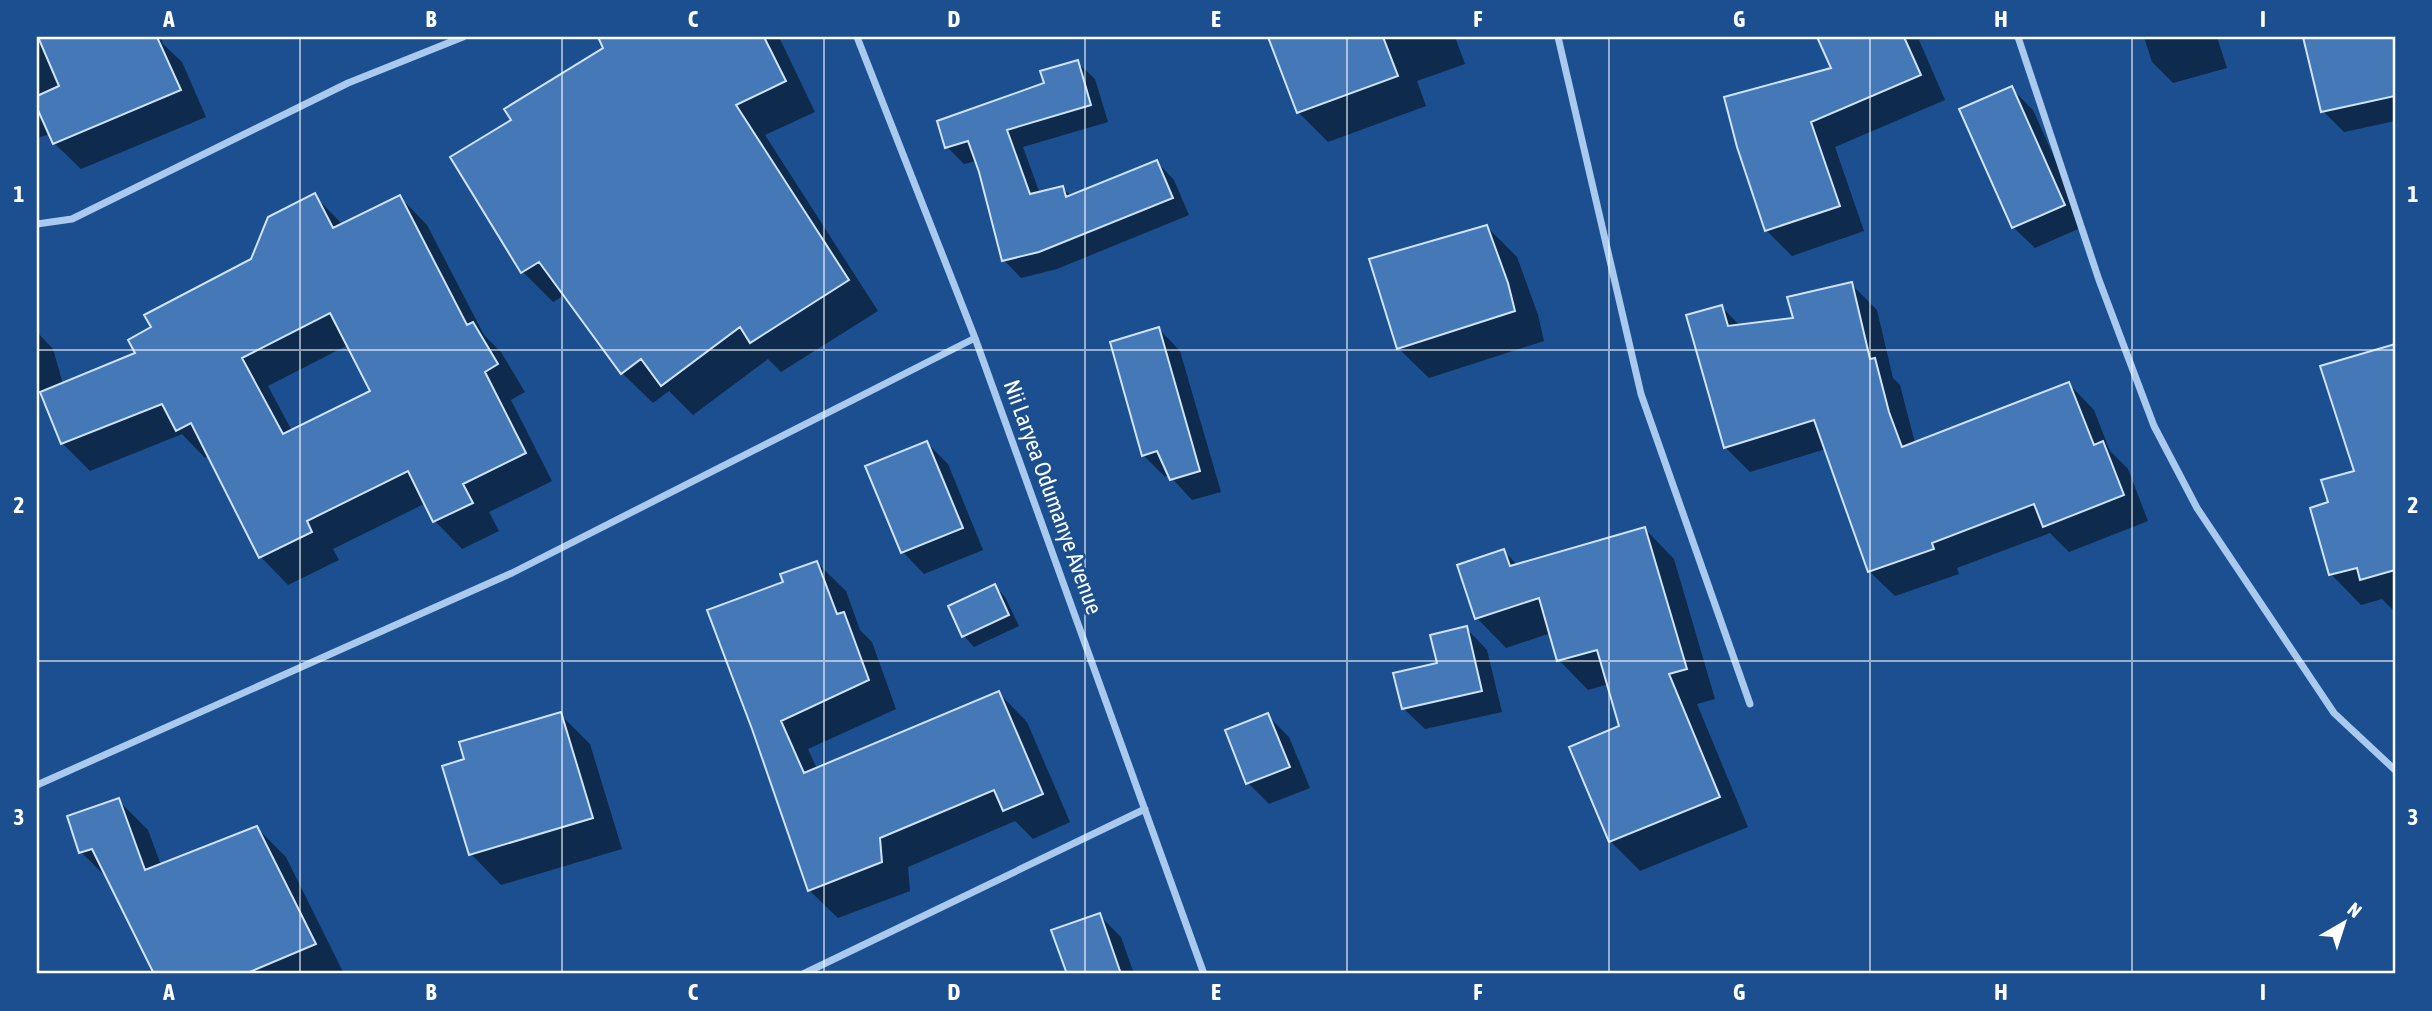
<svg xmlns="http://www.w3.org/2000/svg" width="2432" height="1011" viewBox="0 0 2432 1011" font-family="'Asap Condensed',sans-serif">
<rect width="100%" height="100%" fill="#1b4f8f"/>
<path fill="#0007" fill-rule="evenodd" d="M 37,37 L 160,37 L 163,44 L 182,62 L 206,117 L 81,169 L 54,143 L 50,134 L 37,138 Z
M 600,37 L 779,37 L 815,112 L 765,135 L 878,311 L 781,372 L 768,359 L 693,415 L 669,391 L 653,403 L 622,373 L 565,295 L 553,302 L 523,272 L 513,120 L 606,48 Z
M 1270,37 L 1455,37 L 1465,64 L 1417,81 L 1426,106 L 1328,142 L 1299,113 Z
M 1819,37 L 1925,37 L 1919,40 L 1945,100 L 1835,147 L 1864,231 L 1792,256 L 1767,231 L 1738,147 L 1833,69 Z
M 2144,37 L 2217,37 L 2227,68 L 2173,83 L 2152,62 Z
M 2304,37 L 2395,37 L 2395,121 L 2344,132 L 2323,111 Z
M 1077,62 L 1095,79 L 1108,122 L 1023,147 L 1040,194 L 1063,188 L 1072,197 L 1157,162 L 1174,180 L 1189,215 L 1057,269 L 1021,278 L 1004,260 L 977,161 L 964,164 L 947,147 L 1046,84 Z
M 2012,89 L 2033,110 L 2085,226 L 2035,248 L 2013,227 Z
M 315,196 L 343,225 L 400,197 L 427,225 L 484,335 L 501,352 L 525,392 L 511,400 L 552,481 L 489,512 L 499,531 L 462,549 L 435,521 L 426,503 L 333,549 L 339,560 L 288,585 L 261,557 L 209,455 L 205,458 L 182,434 L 90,471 L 62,443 L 43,393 L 37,394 L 37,332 L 53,349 L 63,384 L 137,354 L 153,328 L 253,260 ZM 348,345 L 372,392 L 292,431 L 268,386 Z
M 1487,227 L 1517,257 L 1538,315 L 1544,341 L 1429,378 L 1398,348 Z
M 1851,284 L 1877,310 L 1893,378 L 1900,385 L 1915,443 L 2069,384 L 2094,410 L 2110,451 L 2128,469 L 2148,521 L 2069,552 L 2050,533 L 1957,568 L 1959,574 L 1895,596 L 1869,571 L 1826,449 L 1750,472 L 1725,447 L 1722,307 L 1741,327 L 1795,320 Z
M 1159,329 L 1180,351 L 1221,492 L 1192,500 L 1169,475 L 1165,477 L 1144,456 L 1112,343 Z
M 2395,345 L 2395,608 L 2392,609 L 2382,599 L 2361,605 L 2331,574 L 2330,503 L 2356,472 L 2323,368 Z
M 927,443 L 948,464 L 983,550 L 924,574 L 903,552 L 868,467 Z
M 1645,529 L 1674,559 L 1715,699 L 1697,704 L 1748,827 L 1640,871 L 1610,841 L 1621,727 L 1609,684 L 1588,690 L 1559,660 L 1551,633 L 1506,648 L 1477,618 L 1504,551 L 1518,566 Z
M 817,563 L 846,591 L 860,630 L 872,642 L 896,709 L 808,749 L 817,769 L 999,693 L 1027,722 L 1070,822 L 1033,839 L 1015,821 L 908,867 L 910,891 L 838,918 L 809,890 L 753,728 L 785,583 Z
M 995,586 L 1005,597 L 1019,626 L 974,647 L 964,636 Z
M 1466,628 L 1487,650 L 1502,712 L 1425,729 L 1403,708 Z
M 560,714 L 590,744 L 622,849 L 501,885 L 471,854 L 466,760 Z
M 1268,716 L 1289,737 L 1310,788 L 1269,804 L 1248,783 Z
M 118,800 L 148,830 L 161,865 L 257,828 L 286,857 L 344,974 L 156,974 L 110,881 L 81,852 Z
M 1099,915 L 1121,937 L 1134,974 L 1069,974 L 1054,931 Z"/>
<path fill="#4478b7" stroke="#cfe3fa" stroke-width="2" fill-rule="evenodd" d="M 38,37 L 157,37 L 181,90 L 53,144 L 37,108 L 37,96 L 59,86 Z
M 598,37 L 764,37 L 786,81 L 736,105 L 849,280 L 750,343 L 740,327 L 661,386 L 641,359 L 621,374 L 539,262 L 521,273 L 450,157 L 511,120 L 504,109 L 603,48 Z
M 1268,37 L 1383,37 L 1398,76 L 1297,113 Z
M 1817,37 L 1904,37 L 1921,75 L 1811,122 L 1840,206 L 1765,231 L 1737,147 L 1724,97 L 1831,68 Z
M 2303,37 L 2395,37 L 2395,96 L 2321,112 Z
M 1078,60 L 1091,105 L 1007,130 L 1030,194 L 1063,186 L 1066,197 L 1157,160 L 1173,198 L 1039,252 L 1002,261 L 979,172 L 968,141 L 945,148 L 937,121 L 1044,83 L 1040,71 Z
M 2012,86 L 2065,205 L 2012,228 L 1959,109 Z
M 315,193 L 333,228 L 400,195 L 467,325 L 473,322 L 498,364 L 485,372 L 526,453 L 463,484 L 473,503 L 433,522 L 408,471 L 307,521 L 312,532 L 259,558 L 191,423 L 176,431 L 162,404 L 61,444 L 40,392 L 135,353 L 128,340 L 151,327 L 144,315 L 251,259 L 268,217 ZM 330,313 L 370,391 L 283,434 L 242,358 Z
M 1487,225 L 1508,283 L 1515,311 L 1397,349 L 1369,259 Z
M 1852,282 L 1870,359 L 1875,358 L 1889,412 L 1902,447 L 2069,382 L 2094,445 L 2103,441 L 2124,495 L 2043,527 L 2034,504 L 1932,543 L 1934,549 L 1868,572 L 1814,420 L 1724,448 L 1686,315 L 1722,305 L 1728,326 L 1793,318 L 1787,297 Z
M 1159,327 L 1200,471 L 1170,480 L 1157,451 L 1142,456 L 1110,342 Z
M 2395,344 L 2395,570 L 2360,580 L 2357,568 L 2329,575 L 2310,508 L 2328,502 L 2321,480 L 2354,471 L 2320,366 Z
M 927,441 L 963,528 L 901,553 L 865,466 Z
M 1645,527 L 1687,669 L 1669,674 L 1720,797 L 1609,842 L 1569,747 L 1619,726 L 1597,650 L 1557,661 L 1539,598 L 1475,619 L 1457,565 L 1504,549 L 1510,566 Z
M 817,561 L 837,614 L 844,612 L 869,680 L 781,721 L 804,773 L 999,691 L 1043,794 L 1003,811 L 994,790 L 880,838 L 882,862 L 808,891 L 752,729 L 707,610 L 783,582 L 780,574 Z
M 995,584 L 1009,615 L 962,637 L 948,606 Z
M 1467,626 L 1482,691 L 1402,709 L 1393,673 L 1437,663 L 1430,635 Z
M 561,712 L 593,818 L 469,855 L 442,766 L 464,759 L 459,742 Z
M 1268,713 L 1290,767 L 1246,784 L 1225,730 Z
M 119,798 L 145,870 L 257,826 L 316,944 L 245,974 L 154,974 L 92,849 L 79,853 L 67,816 Z
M 1100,913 L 1121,974 L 1067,974 L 1051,930 Z"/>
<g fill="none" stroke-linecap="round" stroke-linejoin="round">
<path stroke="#a9c9ee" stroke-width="7" d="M 857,37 L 975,338 L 1204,974
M 1558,37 L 1641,394 L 1750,704
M 2018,37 L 2099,280 L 2154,426 L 2197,508 L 2334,713 L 2395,770
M 37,224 L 72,219 L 348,83 L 463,37
M 37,785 L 512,573 L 975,338
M 803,974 L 1145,809"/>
</g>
<path fill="none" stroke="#fff" stroke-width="2" stroke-opacity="0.55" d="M 300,37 L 300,974M 562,37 L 562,974M 824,37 L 824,974M 1085,37 L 1085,974M 1347,37 L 1347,974M 1609,37 L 1609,974M 1870,37 L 1870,974M 2132,37 L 2132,974M 37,350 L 2395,350M 37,661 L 2395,661"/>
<g text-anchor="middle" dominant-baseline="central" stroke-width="5" stroke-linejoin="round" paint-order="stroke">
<g font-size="23" fill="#fff" stroke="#1b4f8f">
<text transform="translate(1053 497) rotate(70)">Nii Laryea Odumanye Avenue</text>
</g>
</g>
<rect width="2432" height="1011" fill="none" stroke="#1b4f8f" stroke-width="77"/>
<g transform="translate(2344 923) rotate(39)" stroke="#1b4f8f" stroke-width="5" paint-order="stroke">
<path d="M0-5L12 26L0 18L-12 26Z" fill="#ffffff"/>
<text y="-10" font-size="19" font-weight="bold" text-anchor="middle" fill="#ffffff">N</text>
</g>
<rect x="38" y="38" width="2356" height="934" fill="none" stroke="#fff" stroke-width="2.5"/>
<g font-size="23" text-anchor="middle" font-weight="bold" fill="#fff">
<text x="169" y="27">A</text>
<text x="431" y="27">B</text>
<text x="693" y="27">C</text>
<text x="954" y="27">D</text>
<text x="1216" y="27">E</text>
<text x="1478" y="27">F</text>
<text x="1739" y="27">G</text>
<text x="2001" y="27">H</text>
<text x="2263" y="27">I</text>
<text x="19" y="202">1</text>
<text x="2413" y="202">1</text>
<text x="19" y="513">2</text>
<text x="2413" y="513">2</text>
<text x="19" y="825">3</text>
<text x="2413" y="825">3</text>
<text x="169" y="1000">A</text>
<text x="431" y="1000">B</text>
<text x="693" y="1000">C</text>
<text x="954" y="1000">D</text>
<text x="1216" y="1000">E</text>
<text x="1478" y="1000">F</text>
<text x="1739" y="1000">G</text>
<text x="2001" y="1000">H</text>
<text x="2263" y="1000">I</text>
</g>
</svg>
